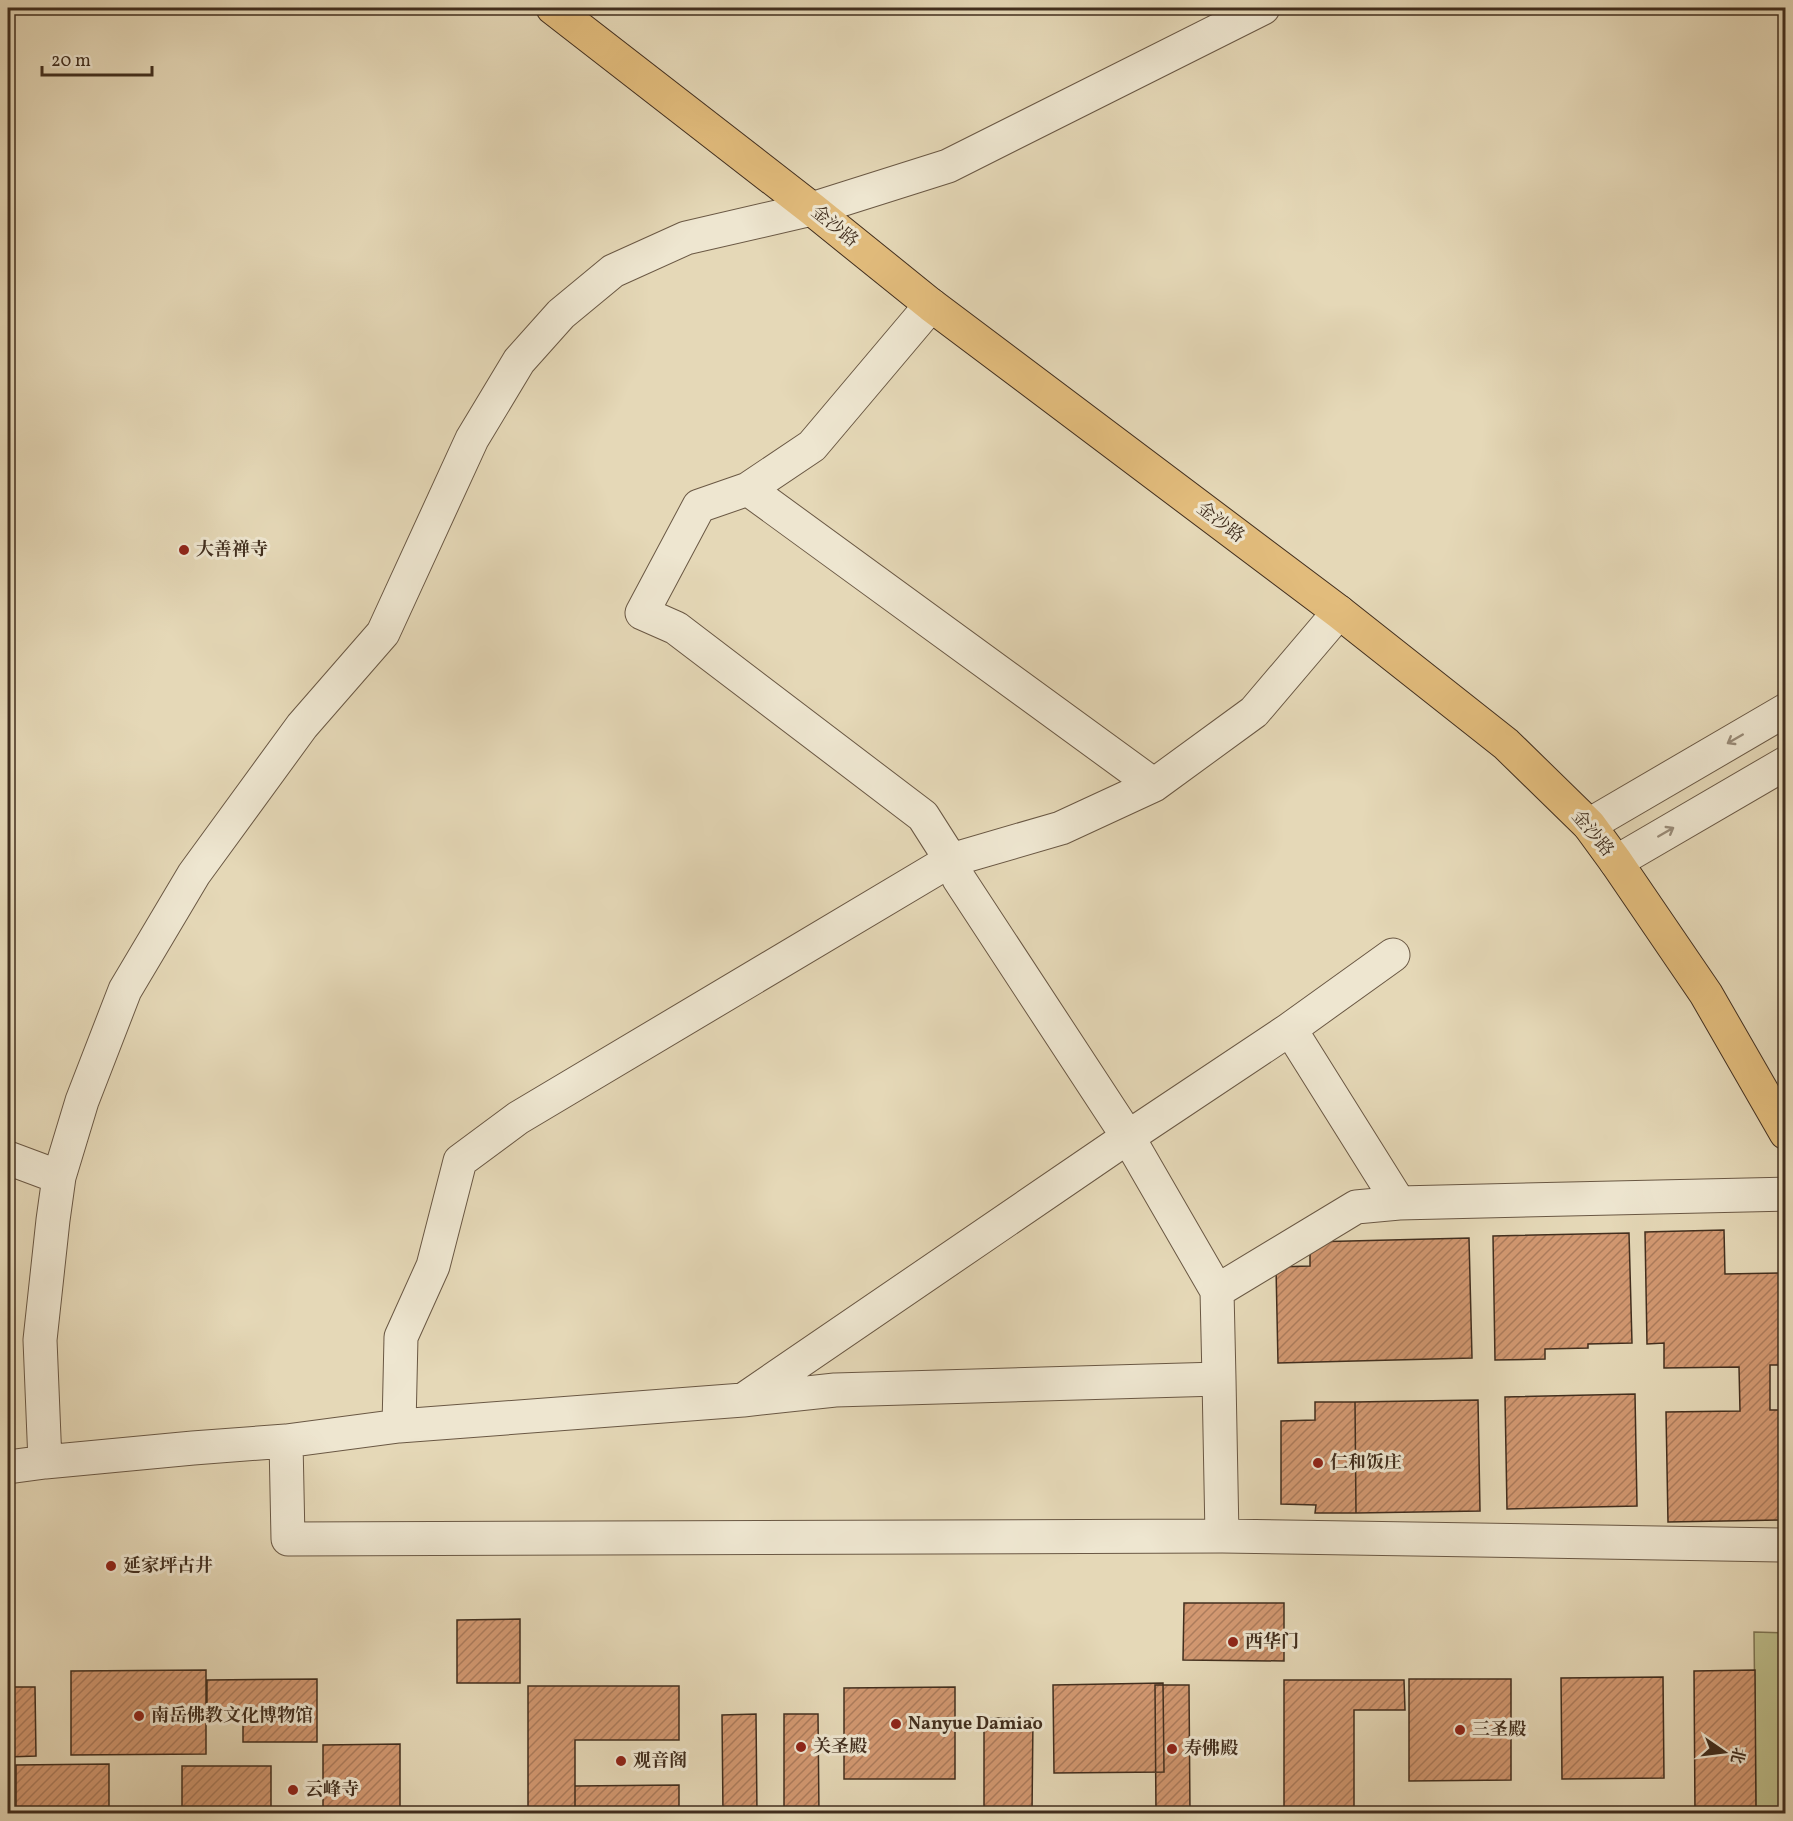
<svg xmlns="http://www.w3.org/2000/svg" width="1793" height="1821" viewBox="0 0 1793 1821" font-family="Vollkorn,'Noto Serif SC',serif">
<defs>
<pattern id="building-hatch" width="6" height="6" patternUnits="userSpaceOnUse" patternTransform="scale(1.5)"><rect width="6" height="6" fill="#d29871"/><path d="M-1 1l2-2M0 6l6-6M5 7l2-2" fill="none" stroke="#ac7c5c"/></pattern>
</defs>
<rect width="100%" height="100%" fill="#e5d8b7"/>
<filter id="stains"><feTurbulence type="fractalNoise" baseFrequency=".00333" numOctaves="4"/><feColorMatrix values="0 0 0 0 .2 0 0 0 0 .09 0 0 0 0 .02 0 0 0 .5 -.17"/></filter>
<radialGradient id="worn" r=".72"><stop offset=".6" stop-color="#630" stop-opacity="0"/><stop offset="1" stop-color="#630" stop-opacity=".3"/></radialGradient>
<path fill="#bcbc89" stroke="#7e7554" stroke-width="1.5" d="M 1754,1632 L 1785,1633 L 1785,1813 L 1756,1813 Z"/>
<path fill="url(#building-hatch)" stroke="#412e1e" stroke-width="1.5" d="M 1724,1230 L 1725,1274 L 1786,1273 L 1786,1365 L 1770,1365 L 1770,1410 L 1786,1410 L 1786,1520 L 1668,1522 L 1666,1412 L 1740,1411 L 1739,1367 L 1664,1368 L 1664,1343 L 1647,1344 L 1645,1232 Z
M 1629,1233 L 1632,1343 L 1588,1344 L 1588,1348 L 1545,1349 L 1545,1359 L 1495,1360 L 1493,1236 Z
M 1469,1238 L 1472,1358 L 1278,1363 L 1276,1267 L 1310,1266 L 1310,1242 Z
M 1635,1394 L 1637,1506 L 1507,1509 L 1505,1397 Z
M 1478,1400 L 1480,1511 L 1356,1513 L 1355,1402 Z
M 1315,1402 L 1355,1402 L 1356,1513 L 1315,1513 L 1316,1505 L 1281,1504 L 1281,1421 L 1315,1420 Z
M 1184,1603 L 1284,1603 L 1284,1661 L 1183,1660 Z
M 520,1619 L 520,1683 L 457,1683 L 457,1620 Z
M 206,1670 L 206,1754 L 71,1755 L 71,1671 Z
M 1755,1670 L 1756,1814 L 1695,1814 L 1694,1671 Z
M 1663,1677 L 1664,1778 L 1562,1779 L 1561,1678 Z
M 317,1679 L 317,1742 L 243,1742 L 243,1710 L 207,1710 L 207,1680 Z
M 1409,1679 L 1511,1679 L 1511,1780 L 1409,1781 Z
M 1284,1680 L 1404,1680 L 1405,1710 L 1354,1710 L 1354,1814 L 1284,1814 Z
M 1163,1683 L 1164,1772 L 1054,1773 L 1053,1685 Z
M 1155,1685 L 1189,1685 L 1190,1814 L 1156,1814 Z
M 528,1686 L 679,1686 L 679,1740 L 575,1740 L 575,1814 L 528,1814 Z
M 8,1687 L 35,1687 L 36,1756 L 8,1757 Z
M 955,1687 L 955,1779 L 844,1779 L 844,1688 Z
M 756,1714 L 757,1814 L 723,1814 L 722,1715 Z
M 784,1714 L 818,1714 L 819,1814 L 784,1814 Z
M 984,1718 L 1033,1718 L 1032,1814 L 984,1814 Z
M 400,1744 L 400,1814 L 323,1814 L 323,1745 Z
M 109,1764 L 109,1814 L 16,1814 L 16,1765 Z
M 182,1766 L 271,1766 L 271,1814 L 182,1814 Z
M 679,1785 L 679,1814 L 575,1814 L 575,1786 Z"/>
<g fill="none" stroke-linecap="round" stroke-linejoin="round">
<g stroke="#6a5844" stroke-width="35">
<path id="minor" d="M 931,305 L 812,446 L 748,489 L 699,506 L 642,613 L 676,628 L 923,816 L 951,860 L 959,879 L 1128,1137 L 1217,1291
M 748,489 L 1154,785
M 1589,825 L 1786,710
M 1616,862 L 1786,763
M 1290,1029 L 1393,955
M 8,1158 L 59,1177
M 1219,1379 L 1222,1536
M 746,1398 L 1128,1137 L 1290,1029 L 1399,1203
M 399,1426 L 401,1337 L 433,1266 L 460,1161 L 518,1118 L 951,860 L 1061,828 L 1154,785 L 1254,712 L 1339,612
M 286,1441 L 288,1539 L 1222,1536 L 1786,1545
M 45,1462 L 40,1340 L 53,1220 L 59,1177 L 82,1101 L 125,990 L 194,874 L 302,726 L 383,633 L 472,439 L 519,361 L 561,314 L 613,271 L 686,238 L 812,209 L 948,166 L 1263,8
M 8,1467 L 45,1462 L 193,1448 L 286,1441 L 399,1426 L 743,1400 L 835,1390 L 1219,1379 L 1217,1291 L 1356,1207 L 1399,1203 L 1786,1194"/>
</g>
<g stroke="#412e1e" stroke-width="35">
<path id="major" d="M 553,8 L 812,209 L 931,305 L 1339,612 L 1506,744 L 1589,825 L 1616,862 L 1706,994 L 1786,1133"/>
</g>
<use href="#minor" stroke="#eee6d0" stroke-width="33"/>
<use href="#major" stroke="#e2bc7c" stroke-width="33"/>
</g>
<defs><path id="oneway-shaft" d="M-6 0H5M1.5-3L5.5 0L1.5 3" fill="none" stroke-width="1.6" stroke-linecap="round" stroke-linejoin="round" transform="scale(1.5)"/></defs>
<g stroke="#988a77">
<use href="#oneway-shaft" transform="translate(1735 739) rotate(150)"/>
<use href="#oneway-shaft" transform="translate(1666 832) rotate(-30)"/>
</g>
<g fill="#8f2418" stroke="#eee6d0" stroke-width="2">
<circle cx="184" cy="550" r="6"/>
<circle cx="1318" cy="1463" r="6"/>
<circle cx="111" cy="1566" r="6"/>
<circle cx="1233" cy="1642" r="6"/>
<circle cx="139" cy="1716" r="6"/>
<circle cx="896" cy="1724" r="6"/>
<circle cx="1460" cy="1730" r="6"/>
<circle cx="801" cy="1747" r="6"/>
<circle cx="1172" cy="1749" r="6"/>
<circle cx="621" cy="1761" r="6"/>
<circle cx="293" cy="1790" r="6"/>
</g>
<g text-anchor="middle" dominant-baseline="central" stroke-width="6" stroke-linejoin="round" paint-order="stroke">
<g font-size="18" fill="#412e1e" stroke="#eee6d0">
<text transform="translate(834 227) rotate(39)">金沙路</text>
<text transform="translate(1220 523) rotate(37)">金沙路</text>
<text transform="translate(1592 834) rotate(50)">金沙路</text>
</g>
<g font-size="18" font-weight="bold" fill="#412e1e" stroke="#eee6d0" text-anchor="start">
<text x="196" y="550">大善禅寺</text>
<text x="1330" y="1463">仁和饭庄</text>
<text x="123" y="1566">延家坪古井</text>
<text x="1245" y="1642">西华门</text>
<text x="151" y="1716">南岳佛教文化博物馆</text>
<text x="908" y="1724">Nanyue Damiao</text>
<text x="1472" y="1730">三圣殿</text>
<text x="813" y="1747">关圣殿</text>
<text x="1184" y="1749">寿佛殿</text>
<text x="633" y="1761">观音阁</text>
<text x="305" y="1790">云峰寺</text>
</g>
</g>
<rect width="1793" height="1821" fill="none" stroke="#e5d8b7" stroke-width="30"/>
<rect x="9" y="9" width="1775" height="1803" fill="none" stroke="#412e1e" stroke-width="3"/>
<rect x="15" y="15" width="1763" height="1791" fill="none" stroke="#412e1e" stroke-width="1.5"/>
<g transform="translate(1724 1752) rotate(104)" stroke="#eee6d0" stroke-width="4.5" paint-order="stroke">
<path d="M0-4.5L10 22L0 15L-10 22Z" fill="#412e1e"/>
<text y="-9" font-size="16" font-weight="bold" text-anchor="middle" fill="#412e1e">北</text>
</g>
<path d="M42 66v9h110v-9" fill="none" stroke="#412e1e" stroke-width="3"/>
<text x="51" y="66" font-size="18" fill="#412e1e" stroke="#eee6d0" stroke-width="4.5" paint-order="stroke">20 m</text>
<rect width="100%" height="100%" filter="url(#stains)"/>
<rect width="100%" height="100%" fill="url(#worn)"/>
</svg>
